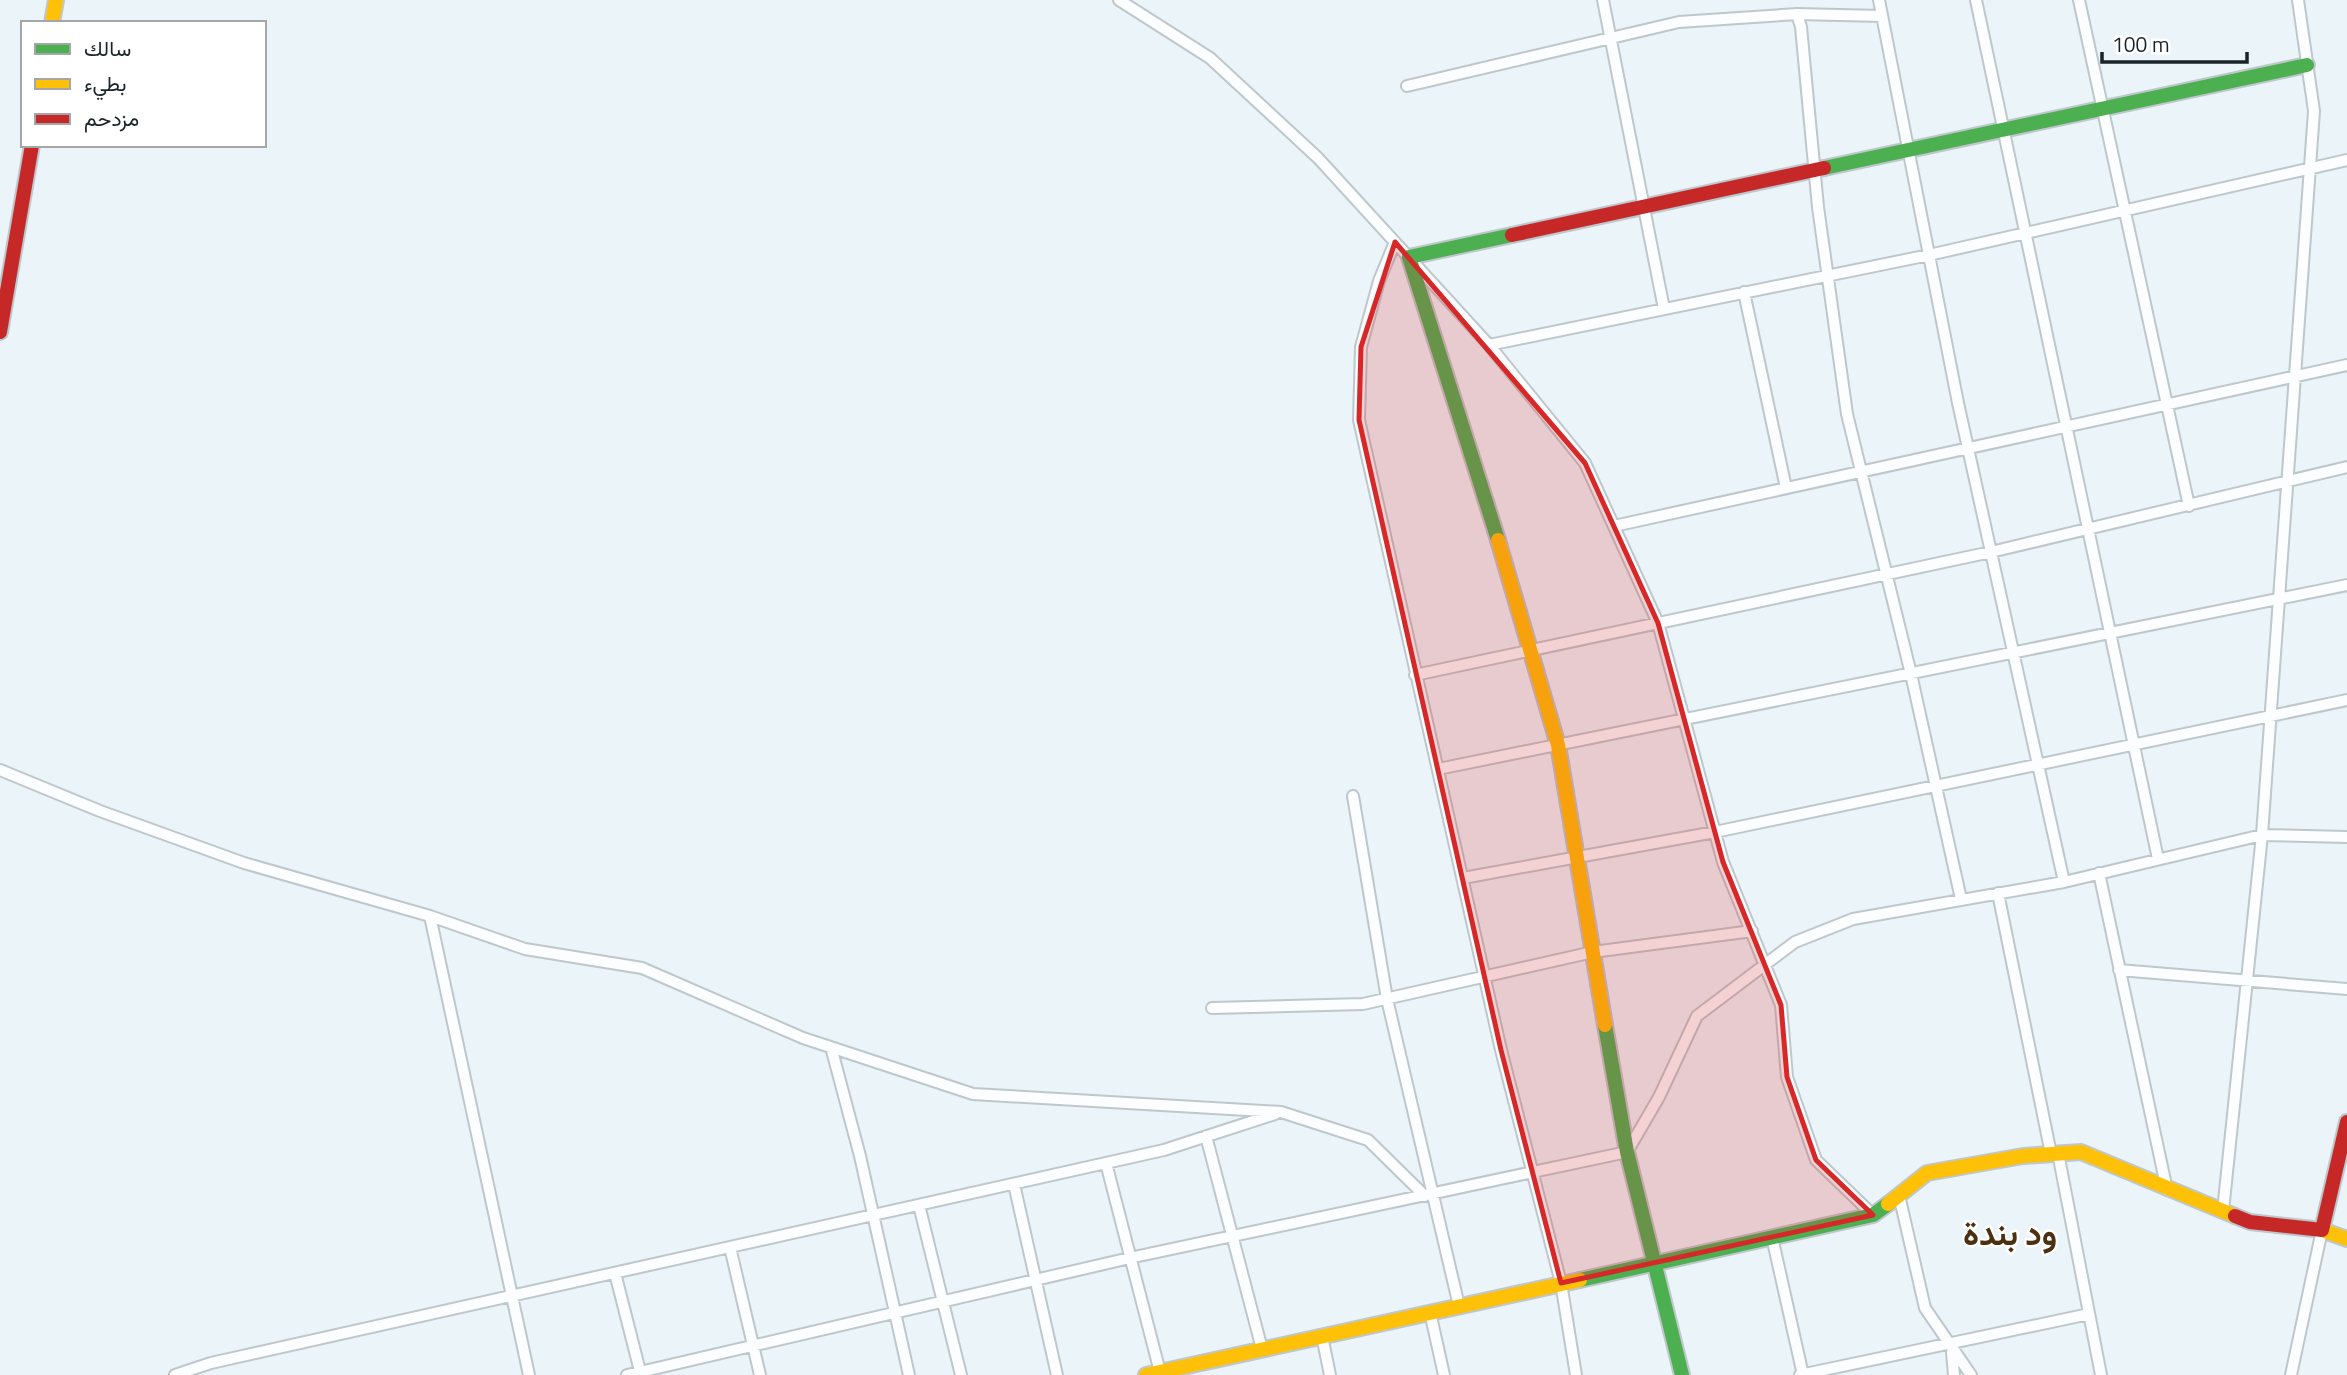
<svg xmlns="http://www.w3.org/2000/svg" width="2347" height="1375" viewBox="0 0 2347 1375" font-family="'Titillium Web',Vazirmatn,sans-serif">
<rect width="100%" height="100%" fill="#ebf4f8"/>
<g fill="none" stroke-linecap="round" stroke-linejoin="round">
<g stroke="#bec7cb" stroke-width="14">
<path id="street" d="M 1119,0 L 1210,58 L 1318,158 L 1489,345 L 1585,463 L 1658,623 L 1723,862 L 1781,1005 L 1787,1077 L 1816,1160 L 1873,1215
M 1603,0 L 1664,309
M 1879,0 L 1958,403 L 2064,882
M 1976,0 L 2158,859
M 2079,0 L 2189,506
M 1797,14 L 1801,27 L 1818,207 L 1847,414 L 1911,674 L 1961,899
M 1407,86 L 1679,22 L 1797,14 L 1882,16
M 1395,242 L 1379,281 L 1361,347 L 1359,420 L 1501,1050 L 1561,1283 L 1576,1375
M 1744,292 L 1786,488
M 1489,345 L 1929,255 L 2347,160
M 1614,526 L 2347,365
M 1415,675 L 1991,552 L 2347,467
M 1438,769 L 2347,585
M 0,770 L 100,811 L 244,863 L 430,916 L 525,949 L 642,968 L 803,1038 L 973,1094 L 1281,1112 L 1368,1140 L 1425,1196
M 1353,796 L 1387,999 L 1459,1306
M 2099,873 L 2167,1190
M 1463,878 L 1715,832 L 2347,700
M 1998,893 L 2051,1154
M 430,916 L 529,1375
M 2119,970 L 2347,989
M 1212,1008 L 1363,1004 L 1593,952 L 1752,931
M 831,1047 L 860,1156 L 909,1375
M 1206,1136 L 1262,1349
M 2058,1153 L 2101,1375
M 1106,1163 L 1160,1372
M 1014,1184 L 1057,1375
M 1899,1195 L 1925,1308 L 1971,1375
M 919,1205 L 961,1375
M 2223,1211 L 2262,835 L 2314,111 L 2298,0
M 1772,1237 L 1803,1375
M 730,1247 L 760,1375
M 615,1273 L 641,1375
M 1430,1312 L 1444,1375
M 1322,1336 L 1330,1375
M 1952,1352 L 1954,1375
M 175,1375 L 211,1363 L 1164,1150 L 1275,1114
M 627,1375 L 1134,1257 L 1627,1152 L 1659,1097 L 1697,1016 L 1795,942 L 1853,919 L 2064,882 L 2262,835 L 2347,837
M 1800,1375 L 2089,1314
M 2291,1375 L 2322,1230"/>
</g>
<g stroke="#bec7cb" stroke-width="18">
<path id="fast" d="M 1824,168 L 2307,65
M 1498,540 L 1409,257 L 1512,235
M 1605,1025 L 1627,1152 L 1682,1375
M 1580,1280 L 1873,1215 L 1888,1204"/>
</g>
<g stroke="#bec7cb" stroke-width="18">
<path id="slow" d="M 52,23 L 56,0
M 1498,540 L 1558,745 L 1605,1025
M 1888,1204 L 1927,1173 L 2023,1156 L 2081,1152 L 2235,1216
M 2322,1230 L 2347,1239
M 1146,1375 L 1580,1280"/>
</g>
<g stroke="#bec7cb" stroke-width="18">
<path id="jam" d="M 1512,235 L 1824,168
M 0,332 L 32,145
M 2235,1216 L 2250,1222 L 2322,1230 L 2347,1122"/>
</g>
<use href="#street" stroke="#fcfdfe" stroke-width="10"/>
<use href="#fast" stroke="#4caf50" stroke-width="14"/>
<use href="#slow" stroke="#ffc107" stroke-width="14"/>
<use href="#jam" stroke="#c62828" stroke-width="14"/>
</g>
<path fill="#d62828" fill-opacity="0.2" stroke="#d62828" stroke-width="5" stroke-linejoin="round" d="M 1395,242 L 1585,463 L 1658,623 L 1723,862 L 1781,1005 L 1787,1077 L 1816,1160 L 1873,1215 L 1561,1283 L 1501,1050 L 1359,420 L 1361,347 Z"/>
<g text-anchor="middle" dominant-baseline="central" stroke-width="5" stroke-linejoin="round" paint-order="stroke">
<g font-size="33" font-weight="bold" fill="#4c3111" stroke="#fff">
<text x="2010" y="1233">ود بندة</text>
</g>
</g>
<rect x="21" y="21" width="245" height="126" fill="#ffffff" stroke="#a3a7a9" stroke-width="2"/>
<rect x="35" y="44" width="35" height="10" fill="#4caf50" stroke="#a3a7a9" stroke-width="2"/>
<text x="84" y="56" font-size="21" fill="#1a2428">سالك</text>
<rect x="35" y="79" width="35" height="10" fill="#ffc107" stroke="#a3a7a9" stroke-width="2"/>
<text x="84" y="91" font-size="21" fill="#1a2428">بطيء</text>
<rect x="35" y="114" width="35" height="10" fill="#c62828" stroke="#a3a7a9" stroke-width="2"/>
<text x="84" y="126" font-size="21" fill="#1a2428">مزدحم</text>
<path d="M2102 52v10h145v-10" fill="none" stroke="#1a2428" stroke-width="3.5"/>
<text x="2112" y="52" font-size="21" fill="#1a2428" stroke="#ffffff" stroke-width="5" paint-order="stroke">100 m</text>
</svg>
